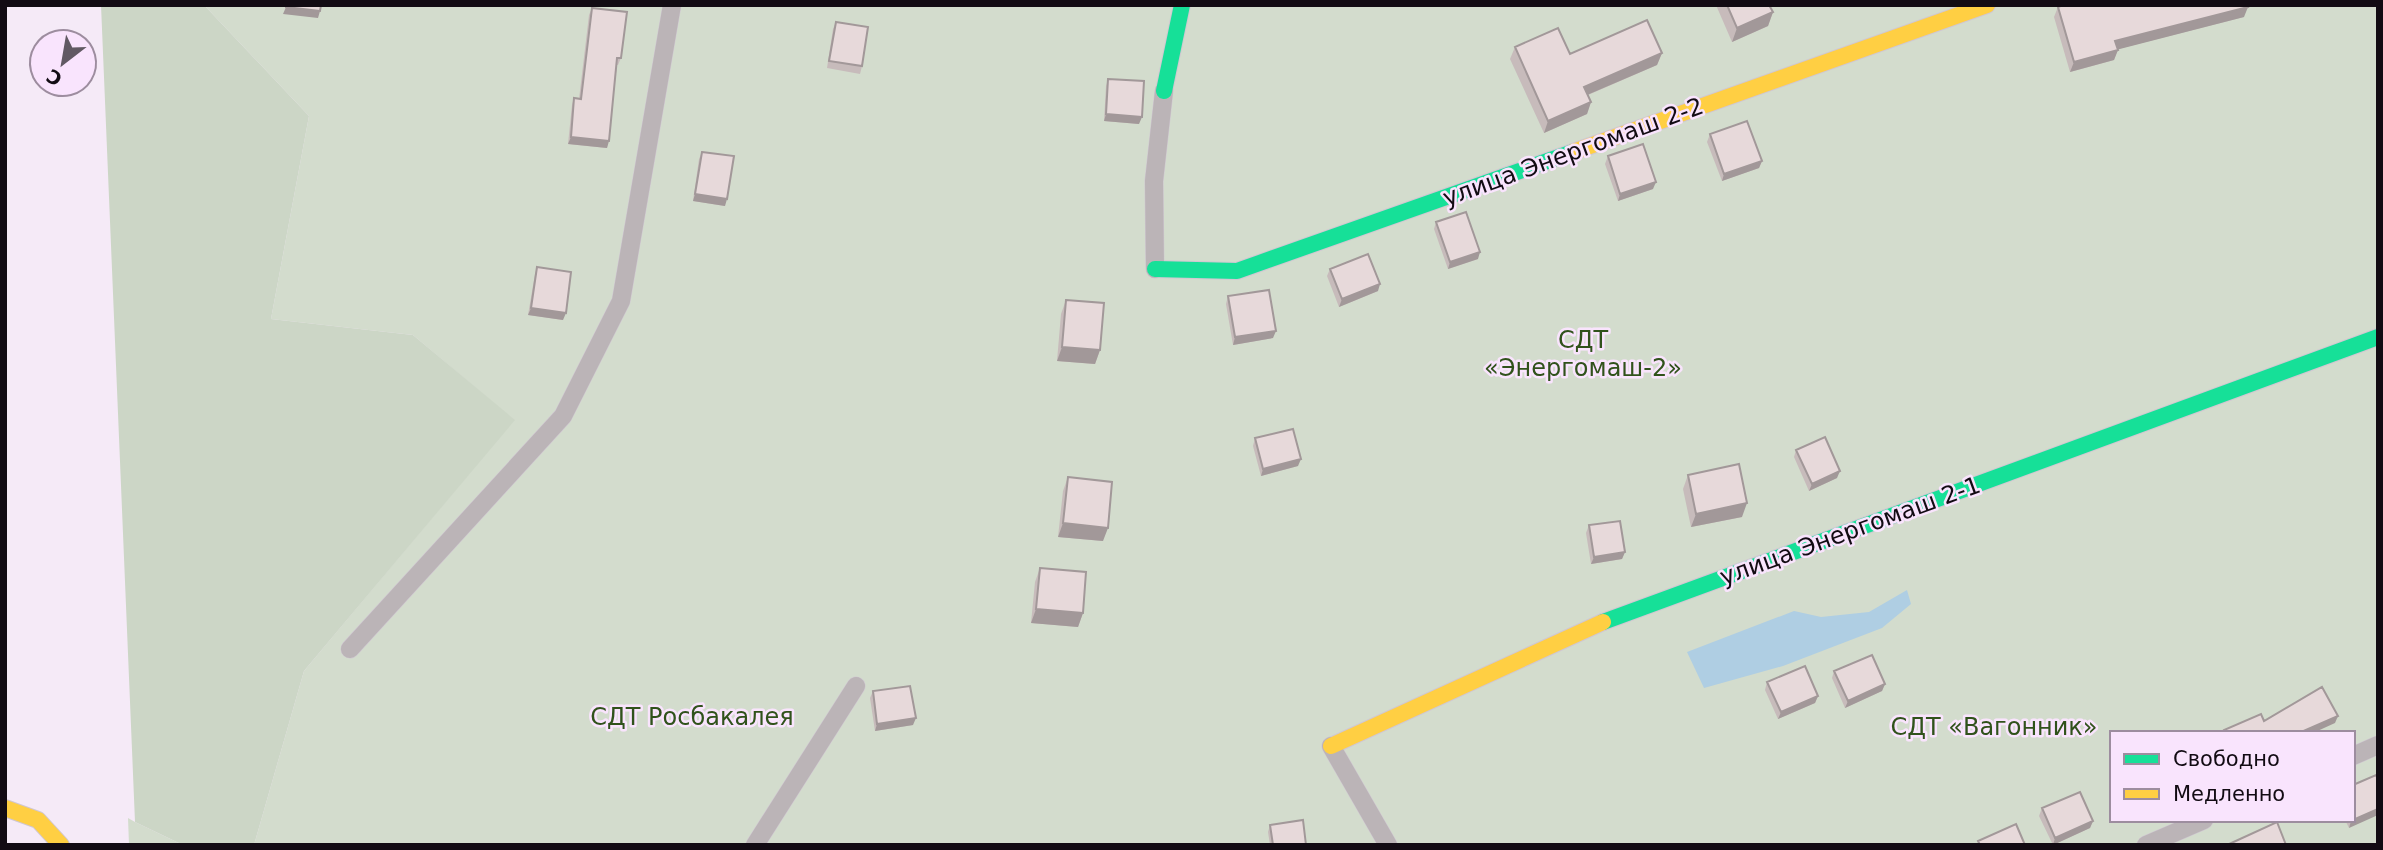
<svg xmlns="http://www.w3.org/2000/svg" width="2383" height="850" viewBox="0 0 2383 850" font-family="'DejaVu Sans',sans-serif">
<rect width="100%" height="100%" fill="#f5eaf7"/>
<path fill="#d3dccd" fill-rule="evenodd" d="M 204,5 L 2378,5 L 2378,845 L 254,845 L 304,671 L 514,420 L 413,335 L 271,319 L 309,116 ZM 2112,733 L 2353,733 L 2353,820 L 2112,820 Z
M 128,818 L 135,822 L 183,845 L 129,845 Z"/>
<path fill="#ccd6c6" d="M 101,5 L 204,5 L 309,116 L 271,319 L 413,335 L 515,420 L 304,671 L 254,845 L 183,845 L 135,822 Z"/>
<path fill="#afcee3" d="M 1907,590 L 1911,604 L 1882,628 L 1783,666 L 1704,688 L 1687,652 L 1794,611 L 1821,617 L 1869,612 Z"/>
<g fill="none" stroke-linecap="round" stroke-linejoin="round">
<g stroke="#d0c7d2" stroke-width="19">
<path id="lane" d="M 1155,269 L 1154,181 L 1164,91
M 350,649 L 563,416 L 621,301 L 672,5
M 1331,746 L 1388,845
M 2353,756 L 2378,745
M 755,845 L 856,686
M 2146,845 L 2204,820"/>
</g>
<g stroke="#d0c7d2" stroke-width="18">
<path id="fast" d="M 1164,91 L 1182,5
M 1155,269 L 1237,271 L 1573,152
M 1603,622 L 2378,337"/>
</g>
<g stroke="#d0c7d2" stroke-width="18">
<path id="slow" d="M 1573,152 L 1987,5
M 1331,746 L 1603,622
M 5,808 L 38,820 L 61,845"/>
</g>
<use href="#lane" stroke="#bbb4b7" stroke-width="18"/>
<use href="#fast" stroke="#16e098" stroke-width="16"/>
<use href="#slow" stroke="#ffcf43" stroke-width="16"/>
</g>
<path fill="#c7bbbb" d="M 1716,5 L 1769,5 L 1773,12 L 1768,26 L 1732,42 Z
M 2058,7 L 2244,17 L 2118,49 L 2114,60 L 2070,72 L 2054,17 Z
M 592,8 L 621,58 L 618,65 L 617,65 L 607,148 L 568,144 L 572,105 L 574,98 L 579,99 L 589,15 Z
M 836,22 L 862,66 L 860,74 L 827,68 L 833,29 Z
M 1515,47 L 1570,54 L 1662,53 L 1657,65 L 1588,95 L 1591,102 L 1587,114 L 1544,133 L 1510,59 Z
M 1108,79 L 1139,124 L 1104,121 L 1106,86 Z
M 1710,134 L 1762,161 L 1759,168 L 1722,181 L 1707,142 Z
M 702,152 L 725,206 L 693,201 L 699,159 Z
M 1608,156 L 1653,189 L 1618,201 L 1605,164 Z
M 1436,222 L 1478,259 L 1448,269 L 1434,229 Z
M 537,267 L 563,320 L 528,315 L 535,274 Z
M 1330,269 L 1378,291 L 1339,307 L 1327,276 Z
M 1228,296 L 1273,338 L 1233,345 L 1226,304 Z
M 1066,300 L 1100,350 L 1095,364 L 1057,361 L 1061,314 Z
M 1255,438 L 1298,466 L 1261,476 L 1253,446 Z
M 1796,450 L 1837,478 L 1809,491 L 1794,457 Z
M 1688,475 L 1742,517 L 1691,527 L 1683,489 Z
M 1068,477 L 1103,541 L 1058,537 L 1063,491 Z
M 1589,525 L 1625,552 L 1622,559 L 1591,564 L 1586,533 Z
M 1040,568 L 1083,613 L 1078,627 L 1031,623 L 1035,582 Z
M 1834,671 L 1885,684 L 1882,691 L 1845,708 L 1832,678 Z
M 1767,682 L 1818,696 L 1815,703 L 1778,719 L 1765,690 Z
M 873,691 L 913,725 L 875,731 L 870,698 Z
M 2042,808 L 2093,821 L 2090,828 L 2053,845 L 2039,816 Z
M 2345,820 L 2353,820 L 2349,828 Z
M 1270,825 L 1306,845 L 1270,845 L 1268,832 Z"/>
<path fill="#a29899" d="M 286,7 L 320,11 L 318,18 L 283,14 Z
M 2248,7 L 2244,17 L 2112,51 L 2115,41 Z
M 1773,12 L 1768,26 L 1732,42 L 1737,28 Z
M 2118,50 L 2114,60 L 2070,72 L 2074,62 Z
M 1662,53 L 1657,65 L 1580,98 L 1584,87 Z
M 1591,102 L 1587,114 L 1544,133 L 1548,121 Z
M 1106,114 L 1142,117 L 1139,124 L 1104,121 Z
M 571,137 L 609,141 L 607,148 L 568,144 Z
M 1762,161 L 1759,168 L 1722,181 L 1724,174 Z
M 1656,182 L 1653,189 L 1618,201 L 1620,194 Z
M 695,194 L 727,199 L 725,206 L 693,201 Z
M 1480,252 L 1478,259 L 1448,269 L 1450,262 Z
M 1380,284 L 1378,291 L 1339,307 L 1342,299 Z
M 531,308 L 566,313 L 563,320 L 528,315 Z
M 1276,331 L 1273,338 L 1233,345 L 1235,337 Z
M 1062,347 L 1100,350 L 1095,364 L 1057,361 Z
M 1301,459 L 1298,466 L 1261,476 L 1263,469 Z
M 1840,471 L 1837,478 L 1809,491 L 1812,484 Z
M 1747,503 L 1742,517 L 1691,527 L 1696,514 Z
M 1063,523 L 1108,528 L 1103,541 L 1058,537 Z
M 1625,552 L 1622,559 L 1591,564 L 1594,557 Z
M 1036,609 L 1083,613 L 1078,627 L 1031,623 Z
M 1885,684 L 1882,691 L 1845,708 L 1848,701 Z
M 1818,696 L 1815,703 L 1778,719 L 1781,712 Z
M 2338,716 L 2335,723 L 2313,733 L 2299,733 Z
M 916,718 L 913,725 L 875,731 L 877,724 Z
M 2378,809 L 2378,815 L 2349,828 L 2351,821 Z
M 2093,821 L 2090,828 L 2053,845 L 2055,838 Z"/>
<path fill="#e7d9da" stroke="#a29899" stroke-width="2" d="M 286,5 L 321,5 L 320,11 L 286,7 Z
M 1727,5 L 1769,5 L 1773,12 L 1737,28 Z
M 2063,5 L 2247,5 L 2248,7 L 2115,41 L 2118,50 L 2074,62 L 2058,7 Z
M 592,8 L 627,12 L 621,58 L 617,58 L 609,141 L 571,137 L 574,98 L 581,99 Z
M 1647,20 L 1662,53 L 1584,87 L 1591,102 L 1548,121 L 1515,47 L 1558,28 L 1570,54 Z
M 836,22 L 868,27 L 862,66 L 829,61 Z
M 1108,79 L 1144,81 L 1142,117 L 1106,114 Z
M 1747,121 L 1762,161 L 1724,174 L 1710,134 Z
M 1643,144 L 1656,182 L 1620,194 L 1608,156 Z
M 702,152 L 734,156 L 727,199 L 695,194 Z
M 1466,212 L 1480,252 L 1450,262 L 1436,222 Z
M 1368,254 L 1380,284 L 1342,299 L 1330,269 Z
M 537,267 L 571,272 L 566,313 L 531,308 Z
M 1269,290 L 1276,331 L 1235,337 L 1228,296 Z
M 1066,300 L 1104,303 L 1100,350 L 1062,347 Z
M 1293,429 L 1301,459 L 1263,469 L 1255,438 Z
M 1825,437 L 1840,471 L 1812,484 L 1796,450 Z
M 1739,464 L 1747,503 L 1696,514 L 1688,475 Z
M 1068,477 L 1112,482 L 1108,528 L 1063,523 Z
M 1620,521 L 1625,552 L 1594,557 L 1589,525 Z
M 1040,568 L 1086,572 L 1083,613 L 1036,609 Z
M 1872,655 L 1885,684 L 1848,701 L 1834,671 Z
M 1805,666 L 1818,696 L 1781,712 L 1767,682 Z
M 910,686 L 916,718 L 877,724 L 873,691 Z
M 2322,687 L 2338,716 L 2299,733 L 2225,733 L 2224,730 L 2261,714 L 2264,721 Z
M 2376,775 L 2378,780 L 2378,809 L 2353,820 L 2353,785 Z
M 2080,792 L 2093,821 L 2055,838 L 2042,808 Z
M 1303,820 L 1306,845 L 1273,845 L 1270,825 Z
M 2277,822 L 2286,845 L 2227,845 Z
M 2016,824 L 2025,845 L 1980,845 L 1978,841 Z"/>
<g text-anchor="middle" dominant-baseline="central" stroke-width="5" stroke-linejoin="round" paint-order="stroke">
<g font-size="24" fill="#120b13" stroke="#f9e4fd">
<text transform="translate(1573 152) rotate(-20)">улица Энергомаш 2-2</text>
<text transform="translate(1850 531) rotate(-20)">улица Энергомаш 2-1</text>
</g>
<g font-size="24" fill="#30521b" stroke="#f9e4fd">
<text x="1583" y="340">СДТ<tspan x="1583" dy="28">«Энергомаш-2»</tspan></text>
<text x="692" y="717">СДТ Росбакалея</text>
<text x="1994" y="727">СДТ «Вагонник»</text>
</g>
</g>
<rect width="2383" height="850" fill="none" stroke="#120b13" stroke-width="14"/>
<rect x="2110" y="731" width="245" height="91" fill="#f9e4fd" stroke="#9d8d9f" stroke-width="2"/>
<rect x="2124" y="754" width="35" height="10" fill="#16e098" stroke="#9d8d9f" stroke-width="2"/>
<text x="2173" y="766" font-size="21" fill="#120b13">Свободно</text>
<rect x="2124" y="789" width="35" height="10" fill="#ffcf43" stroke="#9d8d9f" stroke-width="2"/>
<text x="2173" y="801" font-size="21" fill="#120b13">Медленно</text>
<g transform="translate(63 63) rotate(211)"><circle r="33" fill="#f9e4fd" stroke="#9d8d9f" stroke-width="2"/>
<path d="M0-5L12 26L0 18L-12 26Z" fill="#615963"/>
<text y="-10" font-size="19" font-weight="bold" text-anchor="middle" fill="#120b13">С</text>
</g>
</svg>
